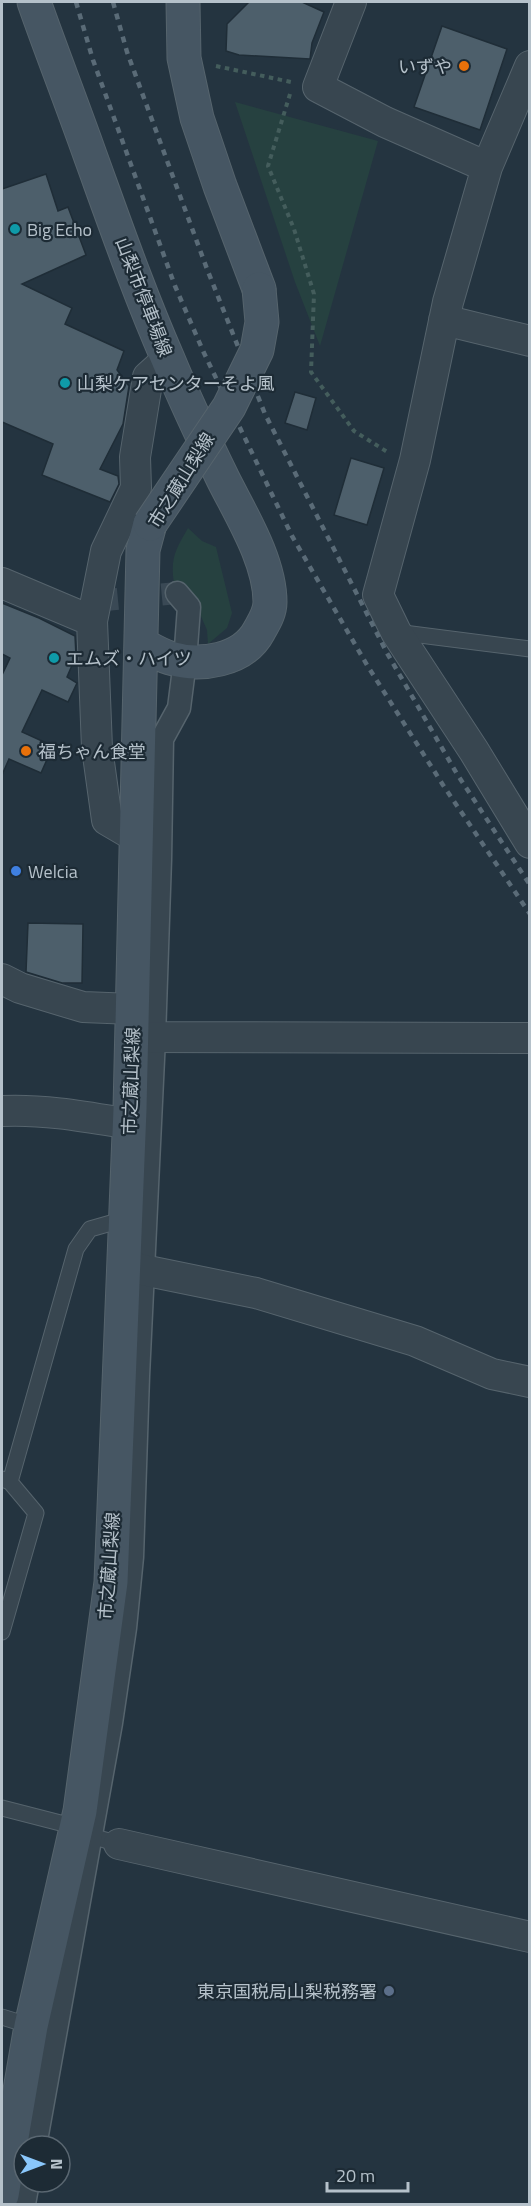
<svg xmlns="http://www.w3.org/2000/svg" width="531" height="2206" viewBox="0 0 531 2206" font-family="'Titillium Web','Noto Sans JP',sans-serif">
<rect width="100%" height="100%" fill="#243440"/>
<path fill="#264140" d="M 235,102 L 378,141 L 320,346 L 295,282 Z
M 188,528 L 202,541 L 216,547 L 232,613 L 227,628 L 208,644 L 207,630 L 189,589 L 174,583 C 170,558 176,549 188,528 Z"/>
<path fill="#4d5f6b" stroke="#1f2d37" stroke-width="1.5" d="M 249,2 L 302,2 L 324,12 L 312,43 L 310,59 L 239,55 L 226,51 L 227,24 Z
M 442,26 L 507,49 L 480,130 L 414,107 Z
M 46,174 L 58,211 L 68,207 L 86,255 L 22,284 L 72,308 L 65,324 L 124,351 L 117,370 L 129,386 L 123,424 L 100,469 L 118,476 L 119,484 L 110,502 L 42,475 L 53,444 L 2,422 L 2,189 Z
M 295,392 L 316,398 L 307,430 L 285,423 Z
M 351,458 L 384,468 L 367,525 L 334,515 Z
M 2,603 L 39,618 L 75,636 L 76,656 L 67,677 L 77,683 L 68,702 L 42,690 L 22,732 L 53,746 L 41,773 L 9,759 L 2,775 L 2,675 L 10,658 L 2,654 Z
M 28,923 L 83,924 L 82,983 L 62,983 L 26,972 Z"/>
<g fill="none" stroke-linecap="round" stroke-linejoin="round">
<path stroke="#3a4955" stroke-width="22" stroke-dasharray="22 11" stroke-linecap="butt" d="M 96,601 L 177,593"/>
<g stroke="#56646d" stroke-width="17">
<path id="service" d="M 396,632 L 530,649
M 2,1479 L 10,1482 L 36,1513 L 2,1632
M 10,1482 L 76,1249 L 90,1229 L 125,1219
M 2,1808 L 76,1827 L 91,1836 L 119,1844
M 2,2017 L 31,2026"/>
</g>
<g stroke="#56646d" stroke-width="25">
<path id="pedestrian" d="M 35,2146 L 111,1723 L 125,1628 L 132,1557 L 138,1376 L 154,1038 L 160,859 L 162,739 L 179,708 L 185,661 L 189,607 L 177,593
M 24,2204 L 28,2182"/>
</g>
<g stroke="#56646d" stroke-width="32">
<path id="minor" d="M 351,2 L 318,87 L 385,122 L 487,167
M 530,66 L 487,167 L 448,302 L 415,460 L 378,595 L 396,632 L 474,751 L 530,843
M 444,320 L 530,341
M 2,583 L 92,621
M 136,837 L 107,820 L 97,748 L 92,621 L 106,551 L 136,488 L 135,457 L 148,377 L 168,359
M 2,979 L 20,988 L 83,1007 L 133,1009
M 132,1037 L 530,1038
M 2,1111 C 45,1109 87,1117 130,1124
M 124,1263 L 143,1270 L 256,1293 L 415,1341 L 492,1374 L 530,1382
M 119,1844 L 530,1937"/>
</g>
<g stroke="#56646d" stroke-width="35">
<path id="secondary" d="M 34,2 C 52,53 72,104 90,155 C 115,224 139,293 168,359 C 185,400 204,440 223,479 C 241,515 270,561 270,602 C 270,613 264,622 259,631 C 243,661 200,667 170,658 C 160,655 150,649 141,644
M 183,2 L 184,58 L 197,118 L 220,186 L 259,289
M 2,2195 L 31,2026 L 80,1811 L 111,1582 L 130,1109 L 143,550 L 150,524"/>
</g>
<path stroke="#445d5c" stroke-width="4" stroke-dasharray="4.5 4.5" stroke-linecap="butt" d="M 216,66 L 291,82
M 290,94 L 268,166 L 294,229 L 314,294 L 311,372 L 354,431 L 389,453"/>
<use href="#service" stroke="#384650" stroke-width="15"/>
<use href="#pedestrian" stroke="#384650" stroke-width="22"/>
<use href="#minor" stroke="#384650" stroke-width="30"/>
<use href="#secondary" stroke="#465663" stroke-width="33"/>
<path stroke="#5a6b77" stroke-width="4.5" stroke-dasharray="6 6" stroke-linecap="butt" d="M 76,2 L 93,60 L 175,286 L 204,353 L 292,536 L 367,665 L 443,785 L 530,914
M 113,2 L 127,52 L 207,269 L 265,414 L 387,653 L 457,774 L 530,885"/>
<g stroke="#56646d" stroke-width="35" stroke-linecap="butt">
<path id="secondary-bridge" d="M 150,524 L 229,407 L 257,350 L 262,322 L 259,289"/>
</g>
<use href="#secondary-bridge" stroke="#465663" stroke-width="33"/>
</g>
<g fill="#e8710a" stroke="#1d2b35" stroke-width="2">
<circle cx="464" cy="66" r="6"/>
<circle cx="26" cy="751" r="6"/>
</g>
<g fill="#0f9aa8" stroke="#1d2b35" stroke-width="2">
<circle cx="15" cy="229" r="6"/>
<circle cx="65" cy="383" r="6"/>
<circle cx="54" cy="658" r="6"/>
</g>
<circle fill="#3f7fe0" stroke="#1d2b35" stroke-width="2" cx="16" cy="871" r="6"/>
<circle fill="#5c6f8a" stroke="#1d2b35" stroke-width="2" cx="389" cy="1991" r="6"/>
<g text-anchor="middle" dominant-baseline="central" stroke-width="4.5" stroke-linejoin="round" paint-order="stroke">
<g font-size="18" fill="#b5c1ca" stroke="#1d2b35" text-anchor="start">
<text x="452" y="66" text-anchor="end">いずや</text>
<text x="27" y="229">Big Echo</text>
<text x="77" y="383">山梨ケアセンターそよ風</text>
<text x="66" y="658">エムズ・ハイツ</text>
<text x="38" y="751">福ちゃん食堂</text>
<text x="28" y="871">Welcia</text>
<text x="377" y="1991" text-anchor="end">東京国税局山梨税務署</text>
</g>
<g font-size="18" fill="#b5c1ca" stroke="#1d2b35">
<text transform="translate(144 297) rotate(69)">山梨市停車場線</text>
<text transform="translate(181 480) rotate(-58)">市之蔵山梨線</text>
<text transform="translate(131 1081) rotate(-88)">市之蔵山梨線</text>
<text transform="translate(109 1566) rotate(-86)">市之蔵山梨線</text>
</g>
</g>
<rect width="531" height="2206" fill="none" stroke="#b5c1ca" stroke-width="6"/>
<g transform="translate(42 2164) rotate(90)"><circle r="28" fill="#1d2b35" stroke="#5a6771" stroke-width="1.5"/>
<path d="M0-4.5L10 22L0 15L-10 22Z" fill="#8ac7fb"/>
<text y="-9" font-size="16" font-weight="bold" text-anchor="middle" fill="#b5c1ca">N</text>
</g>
<path d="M327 2182v9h81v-9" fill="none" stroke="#b5c1ca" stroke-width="3"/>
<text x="336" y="2182" font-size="18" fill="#b5c1ca" stroke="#1d2b35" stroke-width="4.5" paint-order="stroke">20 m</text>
</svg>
